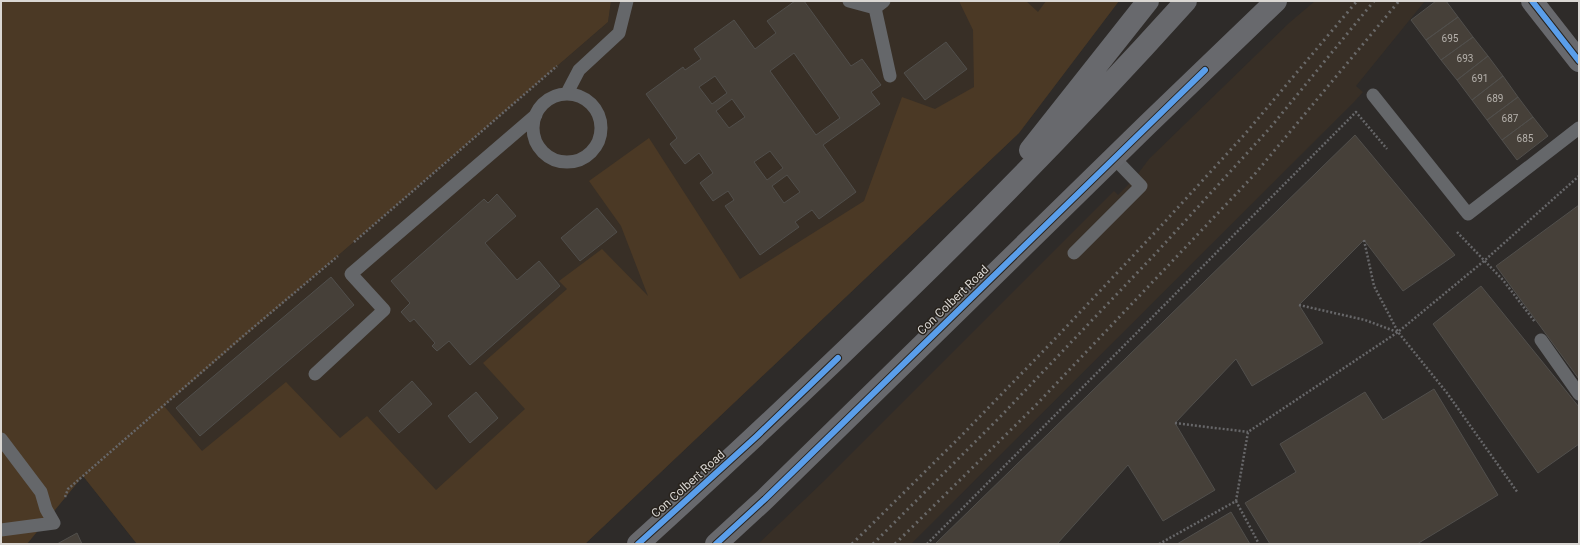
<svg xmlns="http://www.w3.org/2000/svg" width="1580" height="545" viewBox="0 0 1580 545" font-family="Roboto,sans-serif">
<rect width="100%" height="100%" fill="#2e2b29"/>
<path fill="#382f26" d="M 611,1 L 1119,1 L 1019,133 L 585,544 L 137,544 L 83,476 L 608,22 Z
M 1315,1 L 1425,1 L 1356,86 L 1363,92 L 1355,101 L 911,544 L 758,544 L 824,481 L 1114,191 L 1118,195 L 1134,179 L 1149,159 L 1289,23 Z"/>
<path fill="#4b3925" d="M 1,1 L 611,1 L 608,22 L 164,406 L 202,451 L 286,382 L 340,438 L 367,416 L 436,490 L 525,409 L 483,363 L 567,289 L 559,281 L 602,249 L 648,296 L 621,226 L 589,181 L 649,138 L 740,279 L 864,201 L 902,97 L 935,109 L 974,87 L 973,30 L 959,1 L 1026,1 L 1038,12 L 1046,1 L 1119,1 L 1019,133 L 585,544 L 137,544 L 83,476 L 27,544 L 1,544 Z"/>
<path fill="#464039" stroke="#514f4c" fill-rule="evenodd" d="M 795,1 L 804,1 L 851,66 L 862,59 L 881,85 L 871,92 L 880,104 L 823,145 L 856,192 L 819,219 L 812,210 L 795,222 L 799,227 L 760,255 L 725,206 L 734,200 L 728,191 L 713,201 L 700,183 L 713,173 L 699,153 L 685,164 L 670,144 L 677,138 L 646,94 L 683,67 L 685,70 L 701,59 L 694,49 L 734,20 L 755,49 L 776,33 L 767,21 ZM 794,53 L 840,118 L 816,135 L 770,71 ZM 715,76 L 727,93 L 712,104 L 699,87 ZM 732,99 L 745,117 L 729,128 L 716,111 ZM 770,151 L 783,168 L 767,180 L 754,162 ZM 787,175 L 800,192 L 784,203 L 772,186 Z
M 1436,1 L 1446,1 L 1458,17 L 1426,40 L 1411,20 Z
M 1458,17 L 1473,37 L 1441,60 L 1426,40 Z
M 1473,37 L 1488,56 L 1457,80 L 1441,60 Z
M 946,42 L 967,69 L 925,100 L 904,73 Z
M 1488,56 L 1503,76 L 1472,100 L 1457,80 Z
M 1503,76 L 1518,97 L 1487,120 L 1472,100 Z
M 1518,97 L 1533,117 L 1502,140 L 1487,120 Z
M 1533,117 L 1548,136 L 1517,160 L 1502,140 Z
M 1355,135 L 1455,255 L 1403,291 L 1364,240 L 1299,305 L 1323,343 L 1252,386 L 1236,359 L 1175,423 L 1215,490 L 1163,521 L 1128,465 L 1057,544 L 935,544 Z
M 497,194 L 516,216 L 485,243 L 517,280 L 539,261 L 560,286 L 470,365 L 449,341 L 437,351 L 432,346 L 435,343 L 414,319 L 410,322 L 401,312 L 410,303 L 391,281 L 484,199 L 488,203 Z
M 1579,205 L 1579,379 L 1496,266 Z
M 597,208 L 617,232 L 580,261 L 561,238 Z
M 331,277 L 354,305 L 200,436 L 176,408 Z
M 1481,286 L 1579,407 L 1579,444 L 1538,473 L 1433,324 Z
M 412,381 L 432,404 L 399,433 L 379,411 Z
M 1434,389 L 1498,495 L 1417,544 L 1270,544 L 1245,503 L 1296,472 L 1280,444 L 1365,392 L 1383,420 Z
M 476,392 L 498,418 L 470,443 L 448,416 Z
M 1231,512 L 1250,544 L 1177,544 Z
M 77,533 L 82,544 L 57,544 Z"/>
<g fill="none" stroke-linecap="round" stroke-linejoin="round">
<path stroke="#676769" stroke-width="2.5" stroke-dasharray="2 2" stroke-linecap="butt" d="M 1457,232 L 1503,280 L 1535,322
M 1364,240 L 1374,286 L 1398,332 L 1447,393 L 1518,493
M 354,242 L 557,66
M 1299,305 L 1365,320 L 1397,332
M 1175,423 L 1248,432
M 65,497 L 68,489 L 242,337 L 338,256
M 1236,501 L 1259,544
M 927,544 L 1356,112 L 1387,149
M 1159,544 L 1236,501 L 1248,432 L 1398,332 L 1484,261 L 1579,176"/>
<path stroke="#65676a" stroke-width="13" d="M 849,1 L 875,8 L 884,1
M 875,8 L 890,76
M 567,93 L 579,70 L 619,33 L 627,1
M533 128a34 34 0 1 1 68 0a34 34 0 1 1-68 0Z
M 1373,95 L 1468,214 L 1579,128
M 1074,253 L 1141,186 L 1114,158
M 1541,340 L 1579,394
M 315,374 L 384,310 L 351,274 L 536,115
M 1,439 L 41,492 L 46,509 L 54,523 L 1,530"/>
<path stroke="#68696d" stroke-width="22" d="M 1532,1 L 1579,61
M 1030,150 L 1148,1
M 638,544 C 828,371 1014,192 1186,1
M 716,544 L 765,499 L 1147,125 L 1276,1"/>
<path stroke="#6a6a6a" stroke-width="3" stroke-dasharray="2 4" stroke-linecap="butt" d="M 852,544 L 963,434 L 1053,341 L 1161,226 L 1245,134 L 1357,1
M 873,544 L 1000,417 L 1156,253 L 1270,128 L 1374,1
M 895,544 L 1035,406 L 1254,175 L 1399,1"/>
<g stroke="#27221c" stroke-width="8">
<path id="cycleway" d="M 1532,1 L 1579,61
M 638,544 L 757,436 L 838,358
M 716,544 L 765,499 L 1205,70"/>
</g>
<use href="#cycleway" stroke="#5a9eea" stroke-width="6"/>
</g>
<g text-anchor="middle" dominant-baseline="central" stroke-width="3" stroke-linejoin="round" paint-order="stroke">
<g font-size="10" fill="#b5b1ac">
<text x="1450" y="38">695</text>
<text x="1465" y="58">693</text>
<text x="1480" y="78">691</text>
<text x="1495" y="98">689</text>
<text x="1510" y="118">687</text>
<text x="1525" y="138">685</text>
</g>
<g font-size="12" fill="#dad7d3" stroke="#27221c">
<text transform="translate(953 300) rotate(-44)">Con Colbert Road</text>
<text transform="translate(688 484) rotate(-42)">Con Colbert Road</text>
</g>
</g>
<rect width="1580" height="545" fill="none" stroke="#dad7d3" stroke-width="4"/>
</svg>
